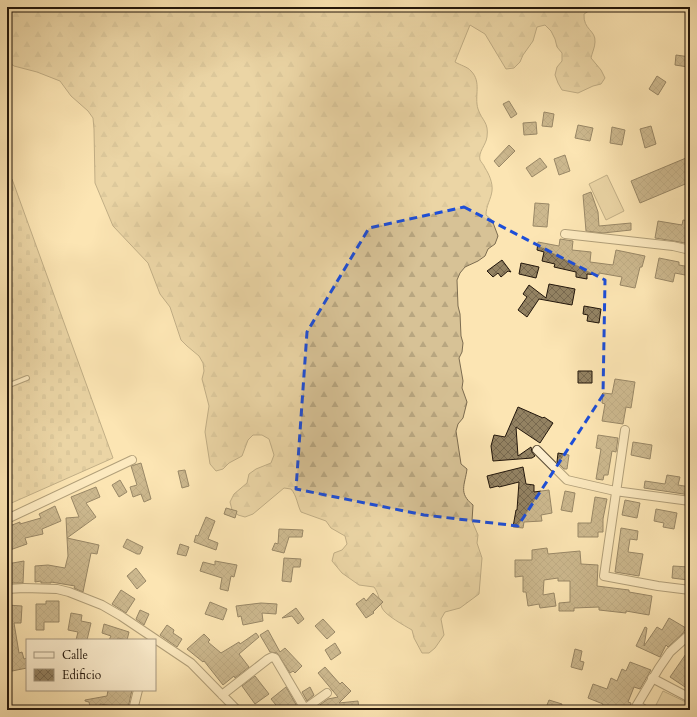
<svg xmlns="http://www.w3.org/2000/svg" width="697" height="717" viewBox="0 0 697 717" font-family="Cardo,serif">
<defs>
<pattern id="forest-firs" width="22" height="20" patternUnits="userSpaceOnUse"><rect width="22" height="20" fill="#d7c296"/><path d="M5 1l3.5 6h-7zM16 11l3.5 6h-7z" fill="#b8a680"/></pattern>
<pattern id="cemetery-stones" width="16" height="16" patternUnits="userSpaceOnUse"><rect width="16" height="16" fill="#d7c296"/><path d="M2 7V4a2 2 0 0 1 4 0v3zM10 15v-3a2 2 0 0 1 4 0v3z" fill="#b8a680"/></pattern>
<pattern id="building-cross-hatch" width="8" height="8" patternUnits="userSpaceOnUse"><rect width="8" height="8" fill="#938262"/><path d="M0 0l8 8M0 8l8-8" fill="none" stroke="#78694f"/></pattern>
</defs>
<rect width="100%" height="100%" fill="#fce5b3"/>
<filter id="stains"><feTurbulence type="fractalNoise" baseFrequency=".005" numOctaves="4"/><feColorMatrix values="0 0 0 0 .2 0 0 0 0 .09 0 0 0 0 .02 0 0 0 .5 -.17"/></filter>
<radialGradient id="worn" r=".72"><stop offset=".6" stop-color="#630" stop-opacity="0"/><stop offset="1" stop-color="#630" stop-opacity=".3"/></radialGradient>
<path fill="#d7c296" stroke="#7c6c50" d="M 607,175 L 624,211 L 606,220 L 589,184 Z
M 663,691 L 690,704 L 690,710 L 656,710 L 654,709 Z"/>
<path fill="url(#forest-firs)" stroke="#7c6c50" d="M 7,7 L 595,7 L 584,14 C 583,30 596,30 595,42 C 595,47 592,53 591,58 L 601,70 L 605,78 L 601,84 L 593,86 L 578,93 L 562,90 L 558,83 L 555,75 L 557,67 L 562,61 L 562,53 L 557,47 L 555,39 L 551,31 L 545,25 L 537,27 L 533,41 L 523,55 L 520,62 L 514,68 L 506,69 L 485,34 L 470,25 L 455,62 C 460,65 468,67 471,71 C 482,82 474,96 478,109 C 482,121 489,122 487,137 C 486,145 478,152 480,160 C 481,162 484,165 485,168 C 489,174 493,183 492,191 C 491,199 486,206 486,215 L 492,220 L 498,236 L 495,244 L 488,249 L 485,256 L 478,261 L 465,267 L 460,273 L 457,280 L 458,306 L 460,314 L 461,336 L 463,343 L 462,352 L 459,358 L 463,381 L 462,388 L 467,402 L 463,418 L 458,424 L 456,431 L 461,464 L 467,469 C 465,485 458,493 473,505 L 472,521 L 478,535 L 477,543 L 482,558 L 479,594 L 460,608 L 445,612 L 441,619 L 444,635 L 435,648 L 429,653 L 422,653 L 414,638 L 412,630 C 405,626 385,615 382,608 C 379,600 379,594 374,587 L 359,585 L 342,573 L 332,561 L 334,553 L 342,550 L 347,544 L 345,536 L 331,528 L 326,521 L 301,512 C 297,504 297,496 291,489 L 284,488 L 253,514 L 245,517 L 238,515 L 232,510 L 230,502 L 234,494 L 247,483 L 249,474 L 256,469 L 271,463 L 274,455 L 269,439 L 262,435 L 253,435 L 248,440 L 242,456 L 229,463 L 223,469 L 216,471 L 210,464 L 205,432 L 209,406 L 202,379 L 204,371 L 203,363 L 199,356 L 187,346 L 181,340 L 170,307 L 160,294 L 148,263 L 113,226 L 95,183 L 94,129 L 93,118 L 88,111 L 71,96 L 60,81 L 37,72 L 14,66 L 7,61 Z"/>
<path fill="url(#cemetery-stones)" stroke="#7c6c50" d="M 7,179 L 12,179 L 113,458 L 7,505 Z"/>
<path fill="url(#building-cross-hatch)" stroke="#22160b" d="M 676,55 L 690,57 L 688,67 L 675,65 Z
M 657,76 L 666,82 L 658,95 L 649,89 Z
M 509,101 L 517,114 L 511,118 L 503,104 Z
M 544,112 L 554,114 L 552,127 L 542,126 Z
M 536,122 L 537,134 L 524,135 L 523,123 Z
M 578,125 L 593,128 L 590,141 L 575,138 Z
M 651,126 L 656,144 L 645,148 L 640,129 Z
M 612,127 L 625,130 L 622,145 L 610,143 Z
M 509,145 L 515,151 L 499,167 L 494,161 Z
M 565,155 L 570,171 L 559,175 L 554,159 Z
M 540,158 L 547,167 L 532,177 L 526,168 Z
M 686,158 L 690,170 L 690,182 L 640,203 L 631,181 Z
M 591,192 L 598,212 L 599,226 L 631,223 L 631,230 L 603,233 L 586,231 L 583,195 Z
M 535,203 L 549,204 L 547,227 L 533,226 Z
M 683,220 L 690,221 L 690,244 L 674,241 L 655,238 L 658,221 L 682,225 Z
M 560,239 L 573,241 L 572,250 L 591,252 L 590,262 L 613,265 L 616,250 L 645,256 L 642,267 L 640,267 L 635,288 L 620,285 L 622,277 L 599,273 L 599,275 L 587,274 L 587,279 L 576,277 L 576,272 L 554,267 L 555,264 L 542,261 L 544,252 L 537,250 L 538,242 L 559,246 Z
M 659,258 L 679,262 L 679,265 L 690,267 L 690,276 L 675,273 L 673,282 L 655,278 Z
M 502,260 L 511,272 L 508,271 L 501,277 L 498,273 L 493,277 L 487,271 Z
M 521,263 L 539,267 L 536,278 L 519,274 Z
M 549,284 L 575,289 L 572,305 L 539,299 L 527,317 L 518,310 L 527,297 L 523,294 L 529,285 L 546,298 Z
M 584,306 L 601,309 L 599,323 L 587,321 L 588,315 L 583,314 Z
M 578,371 L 592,371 L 592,383 L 578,383 Z
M 615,379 L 635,382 L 631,408 L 626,407 L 623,424 L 602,421 L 605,404 L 602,403 L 603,393 L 612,394 Z
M 518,407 L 543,418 L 544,417 L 553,423 L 540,443 L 516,427 L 518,456 L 531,447 L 532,452 L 535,456 L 532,458 L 493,461 L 491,446 L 494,435 L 505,437 Z
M 598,435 L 618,438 L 616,452 L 612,451 L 608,475 L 604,475 L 603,480 L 596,479 L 601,449 L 596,448 Z
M 633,442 L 652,445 L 650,459 L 631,455 Z
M 558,453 L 569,455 L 567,469 L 564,469 L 557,462 Z
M 141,463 L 151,499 L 144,502 L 141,494 L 133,497 L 130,487 L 137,485 L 131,466 Z
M 523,467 L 526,484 L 534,485 L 534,492 L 549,490 L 552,513 L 541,515 L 542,521 L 524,522 L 523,528 L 513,527 L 516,510 L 517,510 L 519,482 L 499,487 L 498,486 L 490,488 L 487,476 Z
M 185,470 L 189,486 L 182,488 L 178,471 Z
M 667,475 L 680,477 L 678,485 L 690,487 L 690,495 L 644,488 L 645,481 L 665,484 Z
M 120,480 L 127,492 L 119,497 L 112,485 Z
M 96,487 L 100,497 L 86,503 L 96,517 L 67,538 L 66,518 L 79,517 L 71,497 Z
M 565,491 L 575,493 L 572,512 L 561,510 Z
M 595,497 L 607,499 L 603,519 L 603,532 L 598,532 L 598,537 L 578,537 L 578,523 L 591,523 Z
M 625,500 L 640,503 L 637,518 L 622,515 Z
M 55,506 L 61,521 L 42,529 L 43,534 L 25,538 L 27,544 L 7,551 L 7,527 L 20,522 L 20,524 L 41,518 L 39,514 Z
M 226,508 L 237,511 L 235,518 L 224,514 Z
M 656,509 L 677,513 L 674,529 L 663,527 L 664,523 L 654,521 Z
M 206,517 L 215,521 L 208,539 L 218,543 L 216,550 L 194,542 L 196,535 L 198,536 Z
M 621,528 L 638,531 L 637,540 L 630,539 L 628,552 L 643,554 L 639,576 L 615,572 Z
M 279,529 L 303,530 L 302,537 L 289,537 L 284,553 L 272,550 L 275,543 L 278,544 Z
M 67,538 L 99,545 L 97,554 L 91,553 L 83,592 L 74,588 L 75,586 L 51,582 L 51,583 L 41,583 L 41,581 L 35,582 L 35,566 L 48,565 L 65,568 L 68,556 Z
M 127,539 L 143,547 L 140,554 L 137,554 L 123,547 Z
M 180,544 L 189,547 L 186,556 L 177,554 Z
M 547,548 L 548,554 L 580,551 L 581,564 L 598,565 L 597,586 L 629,590 L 629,592 L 652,596 L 649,615 L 626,611 L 626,613 L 599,610 L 599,607 L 574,608 L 574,611 L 559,611 L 559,603 L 570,602 L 570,581 L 558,581 L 558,578 L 544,580 L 543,595 L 554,593 L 556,606 L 540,608 L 539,604 L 528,606 L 526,592 L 523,592 L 523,576 L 515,577 L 515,560 L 532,560 L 532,550 Z
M 284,558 L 301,559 L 300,567 L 293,567 L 291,582 L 282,581 Z
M 24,561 L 23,583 L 7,583 L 7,564 Z
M 215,561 L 237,565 L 234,577 L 231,576 L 228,591 L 220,589 L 222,578 L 200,571 L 203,562 L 215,565 Z
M 673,566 L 689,567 L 688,580 L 672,578 Z
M 136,568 L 146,581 L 137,589 L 127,576 Z
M 121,590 L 135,599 L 126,613 L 112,604 Z
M 373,593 L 383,602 L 373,612 L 374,613 L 366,618 L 356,604 L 364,598 L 366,601 Z
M 46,601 L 59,601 L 59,622 L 44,622 L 44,630 L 36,630 L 36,604 L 46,604 Z
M 210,602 L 227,609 L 223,620 L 205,614 Z
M 261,603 L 277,604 L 276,614 L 262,613 L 263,621 L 243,625 L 241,616 L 238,617 L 236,606 Z
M 7,605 L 22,606 L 21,623 L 14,623 L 19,653 L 22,652 L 24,659 L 27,658 L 27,668 L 7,672 Z
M 296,608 L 304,619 L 298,624 L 292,616 L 282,618 Z
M 140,610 L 149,614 L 144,625 L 136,619 Z
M 71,613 L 82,615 L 81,621 L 91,623 L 87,640 L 76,640 L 78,632 L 68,630 Z
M 669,618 L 686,628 L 683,633 L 668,647 L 666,645 L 660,657 L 636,646 L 645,627 L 647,628 L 644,646 L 657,627 L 662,630 Z
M 323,619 L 335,632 L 327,639 L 315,626 Z
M 104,624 L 129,632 L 127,640 L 118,638 L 117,640 L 109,640 L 111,636 L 102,633 Z
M 167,625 L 174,630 L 173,633 L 182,639 L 177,647 L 160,635 Z
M 268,630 L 280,652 L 285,648 L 302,666 L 295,673 L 293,671 L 290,673 L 277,653 L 270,652 L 260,635 Z
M 256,633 L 259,637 L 239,654 L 249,667 L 235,678 L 234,676 L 223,685 L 204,661 L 203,662 L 187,649 L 204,634 L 210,640 L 208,642 L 221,653 L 239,642 L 240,644 Z
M 335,643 L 341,653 L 331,660 L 325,650 Z
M 690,648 L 690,679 L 685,687 L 670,677 Z
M 575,649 L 582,651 L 580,661 L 584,662 L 582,670 L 571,667 Z
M 630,662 L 651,670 L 640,689 L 634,687 L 628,702 L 631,703 L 629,710 L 601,710 L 603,704 L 588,698 L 593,684 L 607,689 L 611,678 L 617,681 L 622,669 L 626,671 Z
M 325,667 L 340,684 L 342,682 L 351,691 L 339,703 L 358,701 L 359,710 L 313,710 L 328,699 L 338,697 L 318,673 Z
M 255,676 L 269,694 L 255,704 L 242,686 Z
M 286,687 L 298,708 L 298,710 L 280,710 L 271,699 Z
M 310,687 L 314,695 L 307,701 L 302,692 Z
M 108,690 L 132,690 L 128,708 L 100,704 L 101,710 L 91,710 L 89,702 L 85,701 L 85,700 L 107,696 Z
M 549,700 L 562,704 L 560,710 L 545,710 Z"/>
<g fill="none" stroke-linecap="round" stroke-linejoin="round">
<g stroke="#584a35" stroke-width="6">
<path id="lane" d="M 7,386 L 27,378"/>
</g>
<g stroke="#584a35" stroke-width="10">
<path id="street" d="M 565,234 L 673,246 L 690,250
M 625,430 L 604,576 L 658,586 L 690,590
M 537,450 L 567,480 L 615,491 L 690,501
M 7,519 L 132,460
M 7,589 L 24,588 L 57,589 L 69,592 L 102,605 L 121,616 L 191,663 L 237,710
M 652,678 L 690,698
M 222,695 L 268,659 L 272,657 L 275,658 L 305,709
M 7,705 L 8,710
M 637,705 L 645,710
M 133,710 L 138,690
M 303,710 L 327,693
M 634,710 L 659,668 L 670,652 L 690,634"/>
</g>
<use href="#lane" stroke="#fdeece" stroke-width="4"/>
<use href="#street" stroke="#fdeece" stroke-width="8"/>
</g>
<path d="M0 0H697V717H0ZM 464,207 L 605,280 L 603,395 L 518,526 L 424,515 L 296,489 L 307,332 L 369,228 Z" fill="#fce5b3" fill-opacity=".55" fill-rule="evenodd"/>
<path fill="none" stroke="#1d4ed8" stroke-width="3" stroke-dasharray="8 5" stroke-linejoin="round" d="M 464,207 L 605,280 L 603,395 L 518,526 L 424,515 L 296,489 L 307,332 L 369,228 Z"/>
<rect width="697" height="717" fill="none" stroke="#fce5b3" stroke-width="24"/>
<rect x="8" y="8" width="681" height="701" fill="none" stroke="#22160b" stroke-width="2"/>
<rect x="12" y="12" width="673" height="693" fill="none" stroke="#22160b"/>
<rect x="26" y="639" width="130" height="52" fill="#fdeece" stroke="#a59880"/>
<rect x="34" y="652" width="20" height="6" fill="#fdeece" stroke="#a59880"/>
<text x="62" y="659" font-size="12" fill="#22160b">Calle</text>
<rect x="34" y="669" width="20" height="12" fill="url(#building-cross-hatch)" stroke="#a59880"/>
<text x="62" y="679" font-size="12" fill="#22160b">Edificio</text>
<rect width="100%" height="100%" filter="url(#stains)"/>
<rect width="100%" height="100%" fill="url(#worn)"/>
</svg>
